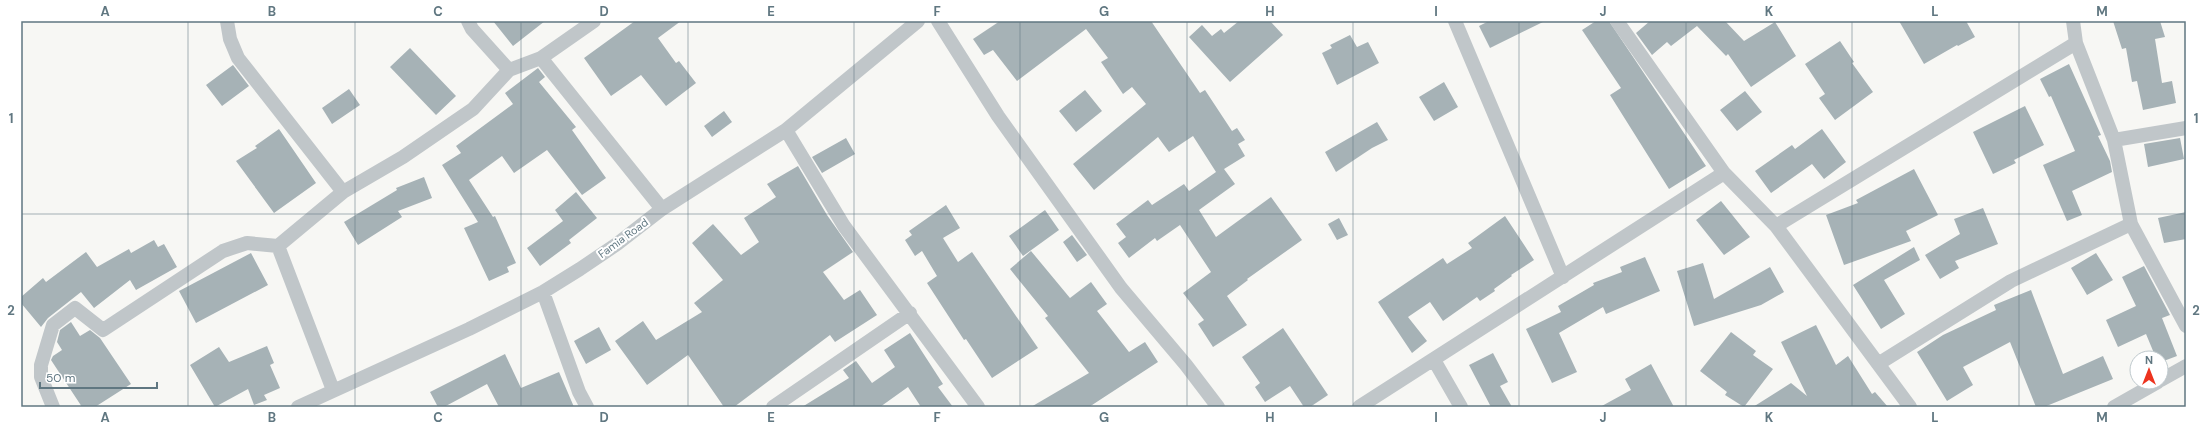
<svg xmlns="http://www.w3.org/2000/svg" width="2207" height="428" viewBox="0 0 2207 428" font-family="'DM Sans',sans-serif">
<rect width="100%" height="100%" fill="#f7f7f4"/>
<path fill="#a6b2b6" d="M 493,21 L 545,21 L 513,46 Z
M 635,21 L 681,21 L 658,38 L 676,63 L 679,61 L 696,83 L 666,106 L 641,75 L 611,96 L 584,58 Z
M 1000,21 L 1151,21 L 1200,93 L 1205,90 L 1232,131 L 1237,128 L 1245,140 L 1238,144 L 1245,156 L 1224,169 L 1235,184 L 1199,210 L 1216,237 L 1271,197 L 1302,240 L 1247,279 L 1248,280 L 1227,296 L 1247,325 L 1213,347 L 1198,324 L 1204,320 L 1183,293 L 1211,272 L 1180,225 L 1157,241 L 1155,238 L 1129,258 L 1118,243 L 1126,237 L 1116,224 L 1148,200 L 1152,205 L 1184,184 L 1189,191 L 1216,172 L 1193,136 L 1169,152 L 1158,137 L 1094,190 L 1073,164 L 1146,104 L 1132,87 L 1123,94 L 1101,62 L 1108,58 L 1086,29 L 1017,81 L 993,50 L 984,55 L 973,39 Z
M 1239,21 L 1270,21 L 1283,35 L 1230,82 L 1189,37 L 1202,25 L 1212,36 L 1221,29 L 1224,33 Z
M 1489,21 L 1545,21 L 1490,48 L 1479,26 Z
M 1596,21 L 1609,21 L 1706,166 L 1669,189 L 1610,95 L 1621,88 L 1582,30 Z
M 1650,21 L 1725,21 L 1744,41 L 1775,22 L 1796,56 L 1751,87 L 1728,54 L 1726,56 L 1697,26 L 1671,46 L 1667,42 L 1652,55 L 1636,33 Z
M 1899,21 L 1966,21 L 1975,37 L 1958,46 L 1957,45 L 1924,64 Z
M 2113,21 L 2160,21 L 2165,37 L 2155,39 L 2162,83 L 2172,81 L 2176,103 L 2143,110 L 2137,81 L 2132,82 L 2126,48 L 2122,49 Z
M 1350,35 L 1357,47 L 1368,42 L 1379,63 L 1337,85 L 1322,53 L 1332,48 L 1330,45 Z
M 1840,41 L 1854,62 L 1852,63 L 1873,92 L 1835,120 L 1819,98 L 1825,94 L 1805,64 Z
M 410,48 L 456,96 L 436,115 L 390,67 Z
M 2069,64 L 2101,135 L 2098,136 L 2110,161 L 2112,172 L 2072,191 L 2082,215 L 2067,221 L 2043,165 L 2075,151 L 2051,96 L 2049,97 L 2040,79 Z
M 233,65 L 249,86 L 222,106 L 206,85 Z
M 538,68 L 545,77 L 539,82 L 576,127 L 572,130 L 606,178 L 582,195 L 547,150 L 514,173 L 502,156 L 469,180 L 493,217 L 495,216 L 516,263 L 507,267 L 509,272 L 489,281 L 464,228 L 478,222 L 442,165 L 461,153 L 456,146 L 513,104 L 505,93 Z
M 1444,82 L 1458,107 L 1434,121 L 1419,97 Z
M 349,89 L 360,105 L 332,124 L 322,108 Z
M 1085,90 L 1102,111 L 1076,132 L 1059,111 Z
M 1745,91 L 1762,112 L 1737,131 L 1720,110 Z
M 2025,106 L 2044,145 L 2014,160 L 2016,163 L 1993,174 L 1973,132 Z
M 724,111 L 732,122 L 712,137 L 704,126 Z
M 1377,122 L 1388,140 L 1372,148 L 1336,172 L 1325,152 Z
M 279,129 L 316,183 L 274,213 L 236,161 L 257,148 L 255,146 Z
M 1822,129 L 1846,162 L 1824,179 L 1812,164 L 1771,193 L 1755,171 L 1792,145 L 1795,149 Z
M 846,138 L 855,154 L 822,173 L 812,157 Z
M 2180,138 L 2184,159 L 2148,167 L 2144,144 Z
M 798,166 L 827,215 L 853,252 L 823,272 L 844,300 L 860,290 L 877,315 L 835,342 L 830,335 L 734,407 L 724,407 L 688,355 L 647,385 L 615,341 L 643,321 L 656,340 L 702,312 L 694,303 L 723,280 L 692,243 L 713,224 L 741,255 L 759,242 L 744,218 L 776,197 L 767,184 Z
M 1914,169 L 1938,215 L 1906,231 L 1911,241 L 1844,265 L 1826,215 L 1858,203 L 1856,200 Z
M 424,177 L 432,198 L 398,211 L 402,217 L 358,245 L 344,222 L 397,190 L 396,188 Z
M 576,192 L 597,218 L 569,240 L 571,243 L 540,266 L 527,248 L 563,221 L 555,210 Z
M 1721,201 L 1750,237 L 1724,255 L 1696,220 Z
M 946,205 L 960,228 L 943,238 L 958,262 L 972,252 L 1038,348 L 992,378 L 966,339 L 964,340 L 927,283 L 937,276 L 922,251 L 915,256 L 905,240 L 912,235 L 909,231 Z
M 1983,208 L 1998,244 L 1955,261 L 1959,268 L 1940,279 L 1925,255 L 1960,234 L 1954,219 Z
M 1045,210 L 1059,230 L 1023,256 L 1009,236 Z
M 2186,212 L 2186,239 L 2164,243 L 2158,218 Z
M 1505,216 L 1534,260 L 1511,275 L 1512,276 L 1494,289 L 1495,291 L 1480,301 L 1477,297 L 1443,321 L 1430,302 L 1408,317 L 1427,341 L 1412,353 L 1378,302 L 1443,258 L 1447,264 L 1472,248 L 1468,243 Z
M 1339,218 L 1348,235 L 1337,240 L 1328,224 Z
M 1072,235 L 1087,255 L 1077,262 L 1063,242 Z
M 154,240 L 158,247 L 164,244 L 177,267 L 136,290 L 130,280 L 94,308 L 81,292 L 48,318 L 41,327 L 21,303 L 21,297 L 43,278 L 46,282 L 86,252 L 97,267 L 129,249 L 131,253 Z
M 1914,247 L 1920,260 L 1884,280 L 1905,314 L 1881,329 L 1853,285 Z
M 1031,251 L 1070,298 L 1091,282 L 1107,304 L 1097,311 L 1129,352 L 1145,342 L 1158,362 L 1089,407 L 1031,407 L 1089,373 L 1045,318 L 1048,316 L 1010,269 Z
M 251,253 L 268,285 L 196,323 L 179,291 Z
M 2096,253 L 2113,280 L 2087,295 L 2071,268 Z
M 1645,257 L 1660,291 L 1606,314 L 1603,307 L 1559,333 L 1577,372 L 1552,383 L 1526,329 L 1561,312 L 1558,306 L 1594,285 L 1593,283 L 1622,272 L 1620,267 Z
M 1703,263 L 1714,299 L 1770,267 L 1784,292 L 1761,305 L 1694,326 L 1677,271 Z
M 2144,266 L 2170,315 L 2162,318 L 2177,356 L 2161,362 L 2161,358 L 2156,358 L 2146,334 L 2118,347 L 2106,320 L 2136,306 L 2122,277 Z
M 2031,290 L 2063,374 L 2103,356 L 2113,379 L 2044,407 L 2036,407 L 2010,342 L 1963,367 L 1973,385 L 1947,401 L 1917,352 L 1943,335 L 1996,310 L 1994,305 Z
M 71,322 L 80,336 L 90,330 L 100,338 L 131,384 L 95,407 L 82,407 L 51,360 L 53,356 L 62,350 L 57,342 L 60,330 Z
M 1816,325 L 1836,365 L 1848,356 L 1872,394 L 1875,392 L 1888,407 L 1753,407 L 1791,383 L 1807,396 L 1781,342 Z
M 599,327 L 611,350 L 586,364 L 574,341 Z
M 1283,328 L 1328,395 L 1310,407 L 1304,407 L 1290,386 L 1265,402 L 1255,387 L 1260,383 L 1242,357 Z
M 1731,332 L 1756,351 L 1753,355 L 1773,369 L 1744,407 L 1725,395 L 1727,392 L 1700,371 Z
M 910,333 L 943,384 L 938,387 L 953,407 L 921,407 L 908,387 L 880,407 L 802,407 L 849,378 L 843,370 L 856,361 L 872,383 L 895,367 L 884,350 Z
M 267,346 L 274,363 L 270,365 L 280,388 L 264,395 L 267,400 L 254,405 L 248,389 L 215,407 L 190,365 L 219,347 L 229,362 Z
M 1493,353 L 1508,382 L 1500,386 L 1512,407 L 1491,407 L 1469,365 Z
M 505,354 L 521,388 L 559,372 L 574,407 L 499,407 L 487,384 L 444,407 L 438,407 L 430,392 Z
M 1651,364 L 1674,407 L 1600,407 L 1631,390 L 1625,379 Z"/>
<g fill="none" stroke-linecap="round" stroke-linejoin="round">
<path stroke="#c0c6c9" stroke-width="14" d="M 227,21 L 230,39 L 238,58 L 343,192
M 468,21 L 472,29 L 509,70
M 938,21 L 998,116 L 1121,288 L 1186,365 L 1218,407
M 1455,21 L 1563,277
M 1617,21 L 1724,173 L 1776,226 L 1910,407
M 2073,21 L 2076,43 L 2114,140 L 2131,224 L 2186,326
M 541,58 L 662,209
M 786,130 L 844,226 L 978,407
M 2114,140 L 2186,128
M 1776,226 L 2076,43
M 278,246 L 333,390
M 543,292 L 579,392 L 587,407
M 1434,360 L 1461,407
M 1878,364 L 2011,281 L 2131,224
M 2161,380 L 2186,366
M 53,407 L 41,377 L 41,365 L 53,325 L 75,308 L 103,330 L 223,251 L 247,243 L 278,246 L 343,192 L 403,157 L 473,109 L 509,70 L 541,58 L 594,21
M 298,407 L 469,329 L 543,292 L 580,269 L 617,244 L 662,209 L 786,130 L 918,21
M 773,407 L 910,313
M 1359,407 L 1724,173
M 2114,407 L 2158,382"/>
</g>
<path fill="none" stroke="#607781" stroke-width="1" stroke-opacity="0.55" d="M 188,21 L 188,407M 355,21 L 355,407M 521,21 L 521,407M 688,21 L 688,407M 854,21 L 854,407M 1020,21 L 1020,407M 1187,21 L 1187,407M 1353,21 L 1353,407M 1519,21 L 1519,407M 1686,21 L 1686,407M 1852,21 L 1852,407M 2019,21 L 2019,407M 21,214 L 2186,214"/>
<g text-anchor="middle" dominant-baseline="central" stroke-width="4" stroke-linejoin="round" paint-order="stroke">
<g font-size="11" fill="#607781" stroke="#fff">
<text transform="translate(623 238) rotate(-36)">Famia Road</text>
</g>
</g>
<rect width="2207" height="428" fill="none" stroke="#ffffff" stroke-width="44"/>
<g transform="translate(2149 370)"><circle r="19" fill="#ffffff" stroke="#bfc9cd"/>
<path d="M0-3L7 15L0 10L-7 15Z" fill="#ed331e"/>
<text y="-6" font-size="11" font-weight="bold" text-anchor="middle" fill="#607781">N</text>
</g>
<path d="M40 382v6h117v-6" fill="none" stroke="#607781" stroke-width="2"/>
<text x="46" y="382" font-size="12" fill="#607781" stroke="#ffffff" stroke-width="3" paint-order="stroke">50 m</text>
<rect x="22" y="22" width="2163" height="384" fill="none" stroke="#607781" stroke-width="1.5"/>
<g font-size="13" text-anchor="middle" font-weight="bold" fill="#607781">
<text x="105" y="16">A</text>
<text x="272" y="16">B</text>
<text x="438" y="16">C</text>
<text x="604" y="16">D</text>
<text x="771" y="16">E</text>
<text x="937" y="16">F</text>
<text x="1104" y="16">G</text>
<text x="1270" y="16">H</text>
<text x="1436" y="16">I</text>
<text x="1603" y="16">J</text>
<text x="1769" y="16">K</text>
<text x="1935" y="16">L</text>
<text x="2102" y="16">M</text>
<text x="11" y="123">1</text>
<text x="2196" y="123">1</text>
<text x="11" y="315">2</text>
<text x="2196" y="315">2</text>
<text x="105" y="422">A</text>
<text x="272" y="422">B</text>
<text x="438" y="422">C</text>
<text x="604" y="422">D</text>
<text x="771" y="422">E</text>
<text x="937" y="422">F</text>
<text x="1104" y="422">G</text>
<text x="1270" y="422">H</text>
<text x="1436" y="422">I</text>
<text x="1603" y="422">J</text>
<text x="1769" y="422">K</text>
<text x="1935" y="422">L</text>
<text x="2102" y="422">M</text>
</g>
</svg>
